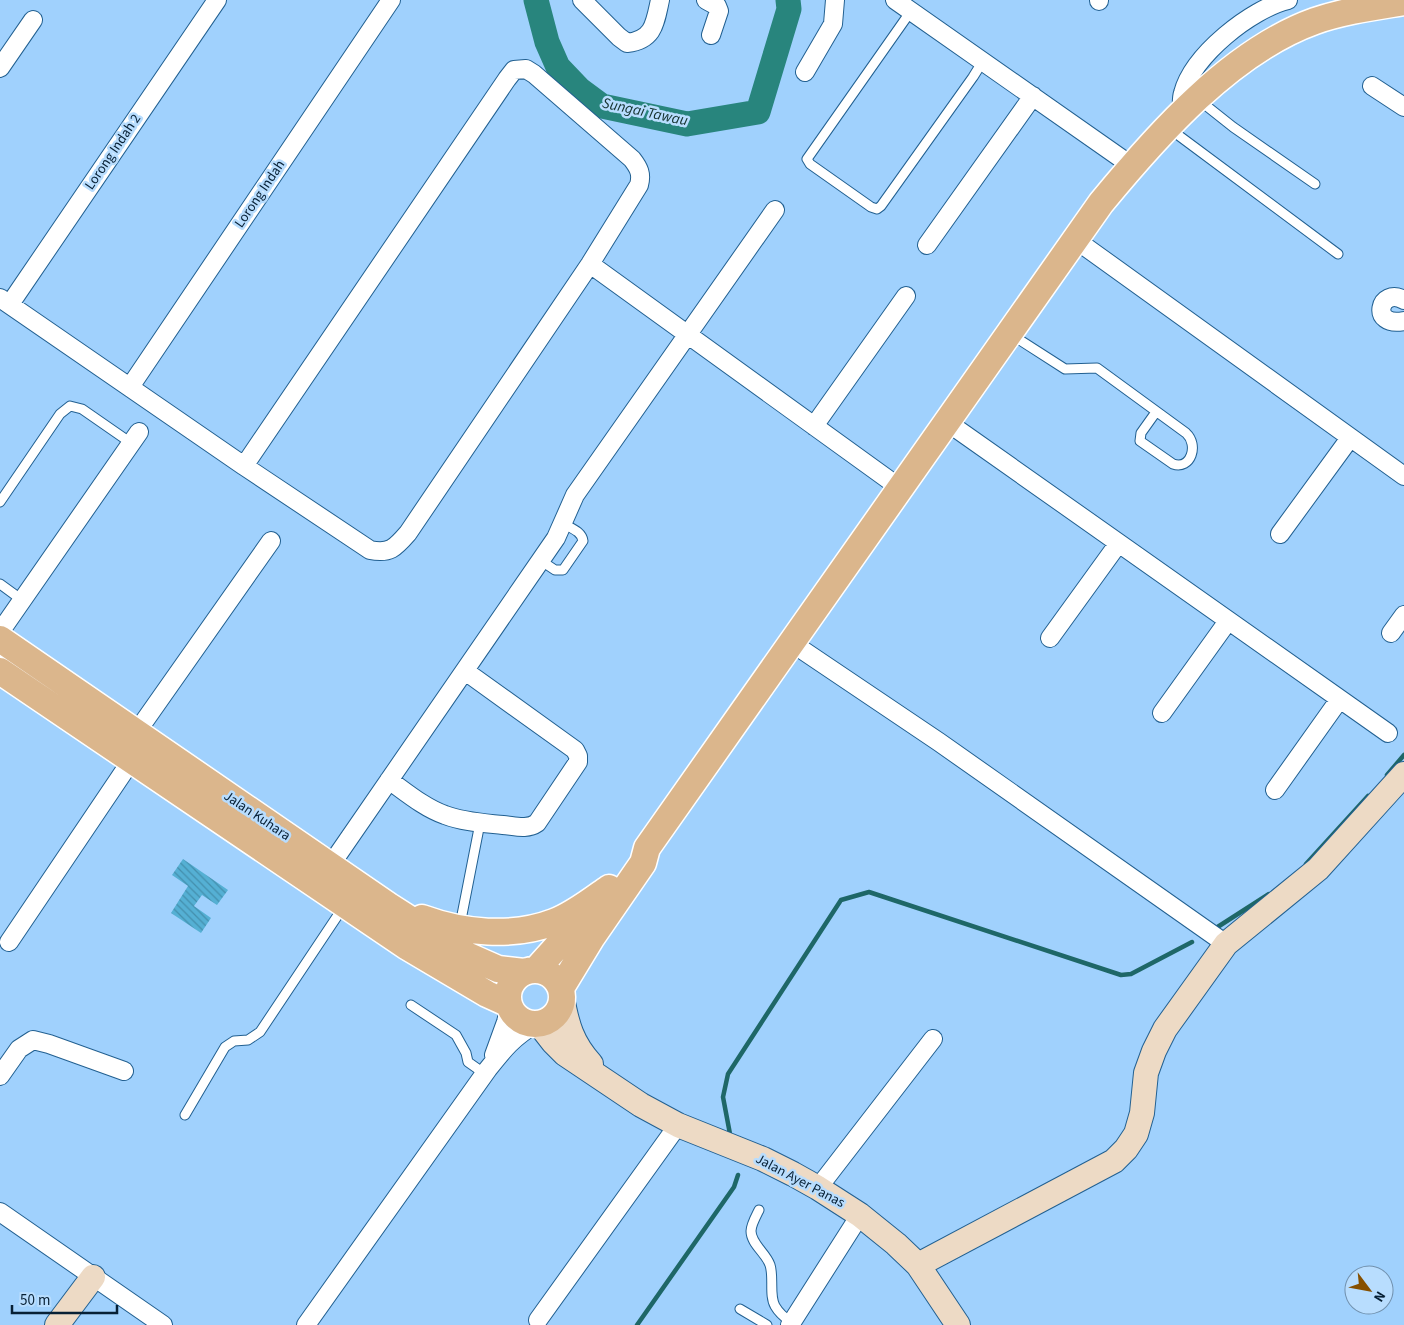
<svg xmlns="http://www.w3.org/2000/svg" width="1404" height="1325" viewBox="0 0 1404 1325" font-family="'Source Sans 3',sans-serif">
<defs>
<pattern id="building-back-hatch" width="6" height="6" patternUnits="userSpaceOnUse" patternTransform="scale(1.25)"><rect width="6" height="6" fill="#55b0d4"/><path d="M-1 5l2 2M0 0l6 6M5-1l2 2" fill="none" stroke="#448fad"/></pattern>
</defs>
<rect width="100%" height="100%" fill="#a0d1fd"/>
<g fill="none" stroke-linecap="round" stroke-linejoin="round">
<path stroke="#1e6767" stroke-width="4.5" d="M 1387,775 L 1404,755
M 1306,864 L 1368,796
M 1216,928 L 1269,894
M 730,1134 L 723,1097 L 728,1074 L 841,900 L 869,892 L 1121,975 L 1131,974 L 1192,942
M 637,1325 L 734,1187 L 738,1175"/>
<path stroke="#28857d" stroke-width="25" d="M 536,0 L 547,42 L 558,67 L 579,89 L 602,106 L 687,124 L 758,112 L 789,9 L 788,0"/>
</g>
<path fill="url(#building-back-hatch)" d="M 183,859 L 228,890 L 217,905 L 202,895 L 194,906 L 211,918 L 201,933 L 171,913 L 188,886 L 172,875 Z"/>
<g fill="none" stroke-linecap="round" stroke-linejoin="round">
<g stroke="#226091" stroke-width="11">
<path id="lane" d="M 911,11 L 807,159 L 810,164 L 871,207 L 877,209 L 881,206 L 973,77 L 983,61
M 1199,100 L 1233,127 L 1315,184
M 1170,129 L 1338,254
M 1012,335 L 1065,369 L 1097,368 L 1186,433 C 1199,445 1191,470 1173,464 L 1140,441 L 1141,433 L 1156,412
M 0,502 L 60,414 L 70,406 L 82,409 L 131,443
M 540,560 L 555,570 L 563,570 L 583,541 C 582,531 570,528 562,523
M 0,584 L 22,600
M 460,925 L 480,823
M 411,1005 L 456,1035 L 466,1053 L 468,1062 L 485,1074
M 185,1115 L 225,1047 L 234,1041 L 248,1040 L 260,1032 L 344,906
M 759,1210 C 756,1216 751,1225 751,1231 C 751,1244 766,1253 770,1265 C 774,1277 769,1296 775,1306 C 779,1313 785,1318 791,1322
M 740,1309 L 767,1325"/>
</g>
<g stroke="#226091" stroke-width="20">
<path id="street" d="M 582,0 L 619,37 L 627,43 C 654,40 655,23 660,0
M 706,0 L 717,6 L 719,11 L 711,35
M 895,0 L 1132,166
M 1099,1 L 1099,0
M 0,68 L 33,20
M 526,69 L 534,74 L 632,159 C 639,168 642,174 639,185 L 590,264 L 408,533 C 395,548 390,554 370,550 L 244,466 L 507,79 L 514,70 Z
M 805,72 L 833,24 L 835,0
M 1372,86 L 1404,107
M 1182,112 C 1182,106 1181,99 1183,93 C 1193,55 1251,9 1288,0
M 1076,240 L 1404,476
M 927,245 L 1033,96
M 590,264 L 900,488
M 0,298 L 244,466
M 1404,300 C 1379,286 1369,328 1404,321
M 10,304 L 217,0
M 130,387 L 391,0
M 947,422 L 1388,733
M 814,426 L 906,296
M 1280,534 L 1350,438
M 0,632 L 139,432
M 1391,633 L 1404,615
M 1050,638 L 1118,544
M 792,643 L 939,742 L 1226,944
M 1162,713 L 1228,621
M 136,733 L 271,541
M 389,780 C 407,793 425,808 445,815 C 463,822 484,823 503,825 C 515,826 527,830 537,823 L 578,762 L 578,756 L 575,750 L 465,671
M 1275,790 L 1339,700
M 330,866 L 556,538 L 575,495 L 775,210
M 9,942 L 131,761
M 494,1055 L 506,1022 L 510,1006
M 0,1076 L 19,1049 L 33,1040 L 49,1044 L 124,1071
M 818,1188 L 933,1039
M 0,1212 L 163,1325
M 538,1320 L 678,1125
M 306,1325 L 488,1069 C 503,1050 514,1036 536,1024
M 790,1325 L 860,1215"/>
</g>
<g stroke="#226091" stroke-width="26">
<path id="secondary" d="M 562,997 C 567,1025 572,1043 591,1064
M 539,1024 L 553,1042 L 565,1054 L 641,1105 L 678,1125 L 763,1159 L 793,1174 L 818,1188 L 860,1215 L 896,1244 L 918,1265 L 958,1325
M 918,1265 L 1114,1161 L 1126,1149 L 1136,1134 L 1142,1113 L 1146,1073 L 1154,1051 L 1165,1029 L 1226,944 L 1318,869 L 1404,774
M 57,1325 L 93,1277"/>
</g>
<g stroke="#fff" stroke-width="29">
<path id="primary" d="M 0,639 L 389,906 L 464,954 L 498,969 L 524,972
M 0,671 L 406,946 L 487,994 L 509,1004
M 422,918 C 463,933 512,938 554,922 C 573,915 592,900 609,888
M 536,970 L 589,911
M508 997a27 27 0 1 1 54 0a27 27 0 1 1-54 0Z
M 561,988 L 592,937 L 643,863 L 647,848 L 1101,203 C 1157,135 1231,51 1315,21 C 1344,11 1374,7 1404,2"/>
</g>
<use href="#lane" stroke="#fff" stroke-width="9"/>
<use href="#street" stroke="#fff" stroke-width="18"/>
<use href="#secondary" stroke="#eddac5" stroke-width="24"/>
<use href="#primary" stroke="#dbb68c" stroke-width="26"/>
</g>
<g text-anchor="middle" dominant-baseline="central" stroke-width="5" stroke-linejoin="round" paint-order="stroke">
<g font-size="14" fill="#072035" stroke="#b8ddfe">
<text transform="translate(113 152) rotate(-56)">Lorong Indah 2</text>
<text transform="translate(260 194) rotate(-56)">Lorong Indah</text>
<text transform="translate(257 816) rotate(34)">Jalan Kuhara</text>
<text transform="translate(800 1181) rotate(28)">Jalan Ayer Panas</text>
</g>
<g font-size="15" font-style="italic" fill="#14302d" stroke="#b8ddfe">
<text transform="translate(645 112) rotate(12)">Sungai Tawau</text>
</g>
</g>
<g transform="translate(1369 1290) rotate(122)"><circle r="24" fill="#b8ddfe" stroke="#7191ae"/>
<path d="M0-4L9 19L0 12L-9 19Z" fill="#865000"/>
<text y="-8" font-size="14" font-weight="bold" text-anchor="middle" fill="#072035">N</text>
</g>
<path d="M12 1305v8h105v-8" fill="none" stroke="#072035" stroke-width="2.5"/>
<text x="20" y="1305" font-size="15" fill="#072035" stroke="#b8ddfe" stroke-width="4" paint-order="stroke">50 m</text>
</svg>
